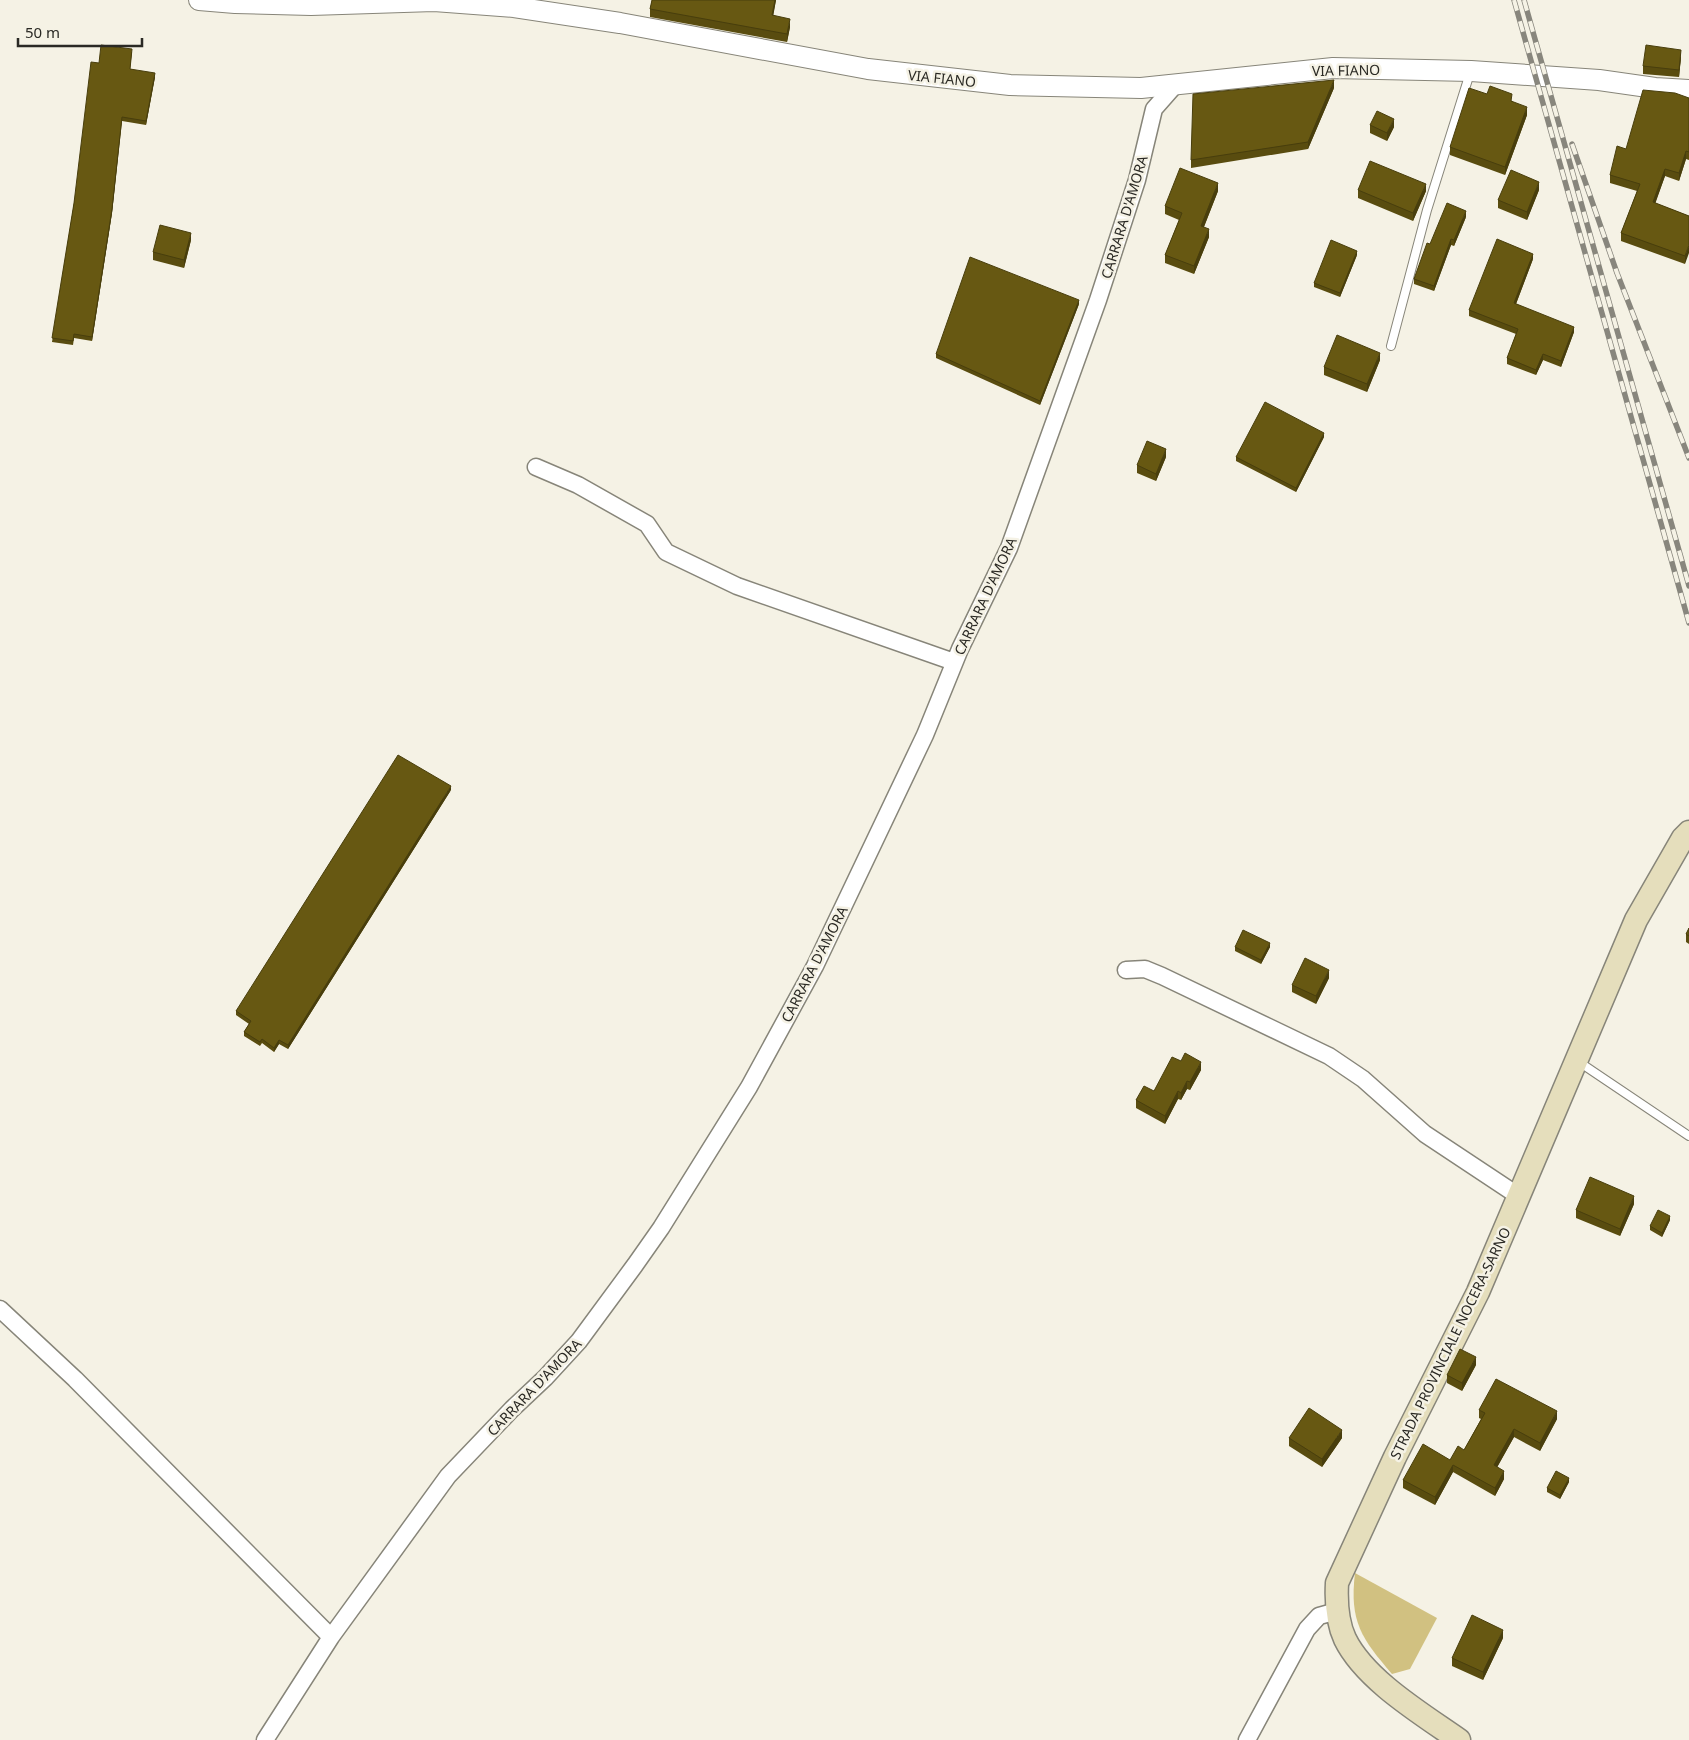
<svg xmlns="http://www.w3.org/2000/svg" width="1689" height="1740" viewBox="0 0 1689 1740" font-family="'Noto Sans',sans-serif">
<rect width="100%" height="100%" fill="#f5f2e5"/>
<path fill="#d1c181" d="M 1355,1573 L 1437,1618 L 1410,1669 L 1392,1674 C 1362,1639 1349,1622 1355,1573 Z"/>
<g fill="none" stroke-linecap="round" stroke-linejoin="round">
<g stroke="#878579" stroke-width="10">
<path id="service" d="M 1391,346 L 1427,210 L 1470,73
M 1579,1062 L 1689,1136"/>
</g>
<g stroke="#878579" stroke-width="19">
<path id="minor" d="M 536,467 L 578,485 L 647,524 L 666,552 L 737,586 L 954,662
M 1126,970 L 1145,969 L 1162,976 L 1329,1056 L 1363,1079 L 1425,1134 L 1520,1197
M 0,1309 L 75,1379 L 331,1637
M 265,1740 L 331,1637 L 448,1476 L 512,1409 L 545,1378 L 579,1341 L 635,1265 L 661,1228 L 749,1087 L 815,966 L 925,735 L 960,649 L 1009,548 L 1098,300 L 1137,180 L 1154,109 L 1176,84
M 1247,1740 L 1307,1629 L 1319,1616 L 1337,1611"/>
</g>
<g stroke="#878579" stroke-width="22">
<path id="tertiary" d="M 199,0 L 235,3 L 311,5 L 434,1 L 514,7 L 620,23 L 868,69 L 1010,85 L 1141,88 L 1333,68 L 1471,71 L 1599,80 L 1655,88 L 1689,90"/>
</g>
<g stroke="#878579" stroke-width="25">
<path id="secondary" d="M 1459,1740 C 1422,1714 1365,1680 1345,1639 C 1337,1622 1336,1602 1337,1583 L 1395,1457 L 1478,1292 L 1636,920 L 1683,838 L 1689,832"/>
</g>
<use href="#service" stroke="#fff" stroke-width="8"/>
<use href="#minor" stroke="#fff" stroke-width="16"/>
<use href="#tertiary" stroke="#fff" stroke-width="20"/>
<use href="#secondary" stroke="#e5debc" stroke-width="22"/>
<g stroke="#88867d" stroke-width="5.5">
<path id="rail" d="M 1514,0 L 1689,623
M 1524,0 L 1689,586
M 1572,144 L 1617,273 L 1689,458"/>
</g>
<use href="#rail" stroke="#f5f2e5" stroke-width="4" stroke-dasharray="11" stroke-linecap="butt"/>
</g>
<path fill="#594c0f" d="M 652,0 L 776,0 L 773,15 L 790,27 L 787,42 L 650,17 L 650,9 Z
M 132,52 L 130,69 L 155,77 L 146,125 L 122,121 L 112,213 L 92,341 L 74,338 L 73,345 L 52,342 L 74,203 L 99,63 Z
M 1681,57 L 1679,77 L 1643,74 L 1643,66 Z
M 1334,88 L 1308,149 L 1191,168 L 1191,160 Z
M 1487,94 L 1512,101 L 1527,115 L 1505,175 L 1450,155 L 1450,147 Z
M 1689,98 L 1689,160 L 1686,159 L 1679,181 L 1665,176 L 1655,203 L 1689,216 L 1685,264 L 1621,241 L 1621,233 L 1637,191 L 1610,183 L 1610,175 L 1626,149 Z
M 1370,125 L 1394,127 L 1387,141 L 1370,133 Z
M 1358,190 L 1426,191 L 1413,221 L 1358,198 Z
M 1539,190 L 1527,220 L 1498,208 L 1498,200 Z
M 1218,191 L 1204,227 L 1209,237 L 1194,274 L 1165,263 L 1165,255 L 1179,220 L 1165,214 L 1165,206 Z
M 1466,217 L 1454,246 L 1451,245 L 1434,291 L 1414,284 L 1414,279 L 1430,244 Z
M 191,240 L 184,268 L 153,260 L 153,252 Z
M 1357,255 L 1340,297 L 1314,287 L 1314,283 Z
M 1533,259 L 1516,304 L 1574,332 L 1561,367 L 1543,360 L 1536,375 L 1507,364 L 1507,358 L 1516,334 L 1469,316 L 1469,310 Z
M 1079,304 L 1040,405 L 936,358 L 936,354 Z
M 1380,360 L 1367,392 L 1324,375 L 1324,367 Z
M 1324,437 L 1296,492 L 1236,461 L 1236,457 Z
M 1166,457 L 1156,481 L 1137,473 L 1137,465 Z
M 451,790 L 288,1049 L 279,1044 L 274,1052 L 262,1043 L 260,1046 L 244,1036 L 244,1032 L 249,1024 L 236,1015 L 236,1011 Z
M 1689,928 L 1689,944 L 1686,942 L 1686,934 Z
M 1235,947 L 1270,947 L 1261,964 L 1235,951 Z
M 1329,978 L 1316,1004 L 1292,992 L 1292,985 Z
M 1181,1061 L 1201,1070 L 1190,1090 L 1187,1089 L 1181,1100 L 1178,1099 L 1165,1124 L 1136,1108 L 1136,1100 L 1154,1091 Z
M 1634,1204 L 1620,1236 L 1576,1218 L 1576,1210 Z
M 1670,1220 L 1662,1237 L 1650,1230 L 1650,1226 Z
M 1476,1365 L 1462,1391 L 1447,1383 L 1447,1375 Z
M 1479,1410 L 1557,1419 L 1540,1451 L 1514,1437 L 1497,1467 L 1504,1479 L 1495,1496 L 1453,1472 L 1435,1505 L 1403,1488 L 1403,1480 L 1450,1460 L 1464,1450 L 1481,1419 L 1479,1418 Z
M 1289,1438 L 1342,1438 L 1322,1467 L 1289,1446 Z
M 1569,1482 L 1560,1499 L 1547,1492 L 1547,1488 Z
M 1503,1638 L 1483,1680 L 1452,1666 L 1452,1658 Z"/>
<path fill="#483e0d" d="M 775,0 L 776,0 L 772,23 L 772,15 Z
M 790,19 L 790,27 L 787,42 L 787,34 Z
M 1681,50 L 1681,57 L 1679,77 L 1679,70 Z
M 155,73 L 155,77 L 146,125 L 146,121 Z
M 1334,80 L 1334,88 L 1308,149 L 1308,142 Z
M 1527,107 L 1527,115 L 1505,175 L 1505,167 Z
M 122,117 L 112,213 L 92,341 L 92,337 Z
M 1394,119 L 1394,127 L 1387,141 L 1387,133 Z
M 1686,151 L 1686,159 L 1679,181 L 1679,173 Z
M 1665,169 L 1665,176 L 1653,210 L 1653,202 Z
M 1539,182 L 1539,190 L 1527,220 L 1527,212 Z
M 1218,183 L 1218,191 L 1201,234 L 1201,226 Z
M 1426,184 L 1426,191 L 1413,221 L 1413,213 Z
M 1466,211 L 1466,217 L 1454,246 L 1454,240 Z
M 1209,229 L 1209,237 L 1194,274 L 1194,266 Z
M 191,233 L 191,240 L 184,268 L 184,260 Z
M 1451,239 L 1451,245 L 1434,291 L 1434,286 Z
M 1689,245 L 1689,253 L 1685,264 L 1685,256 Z
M 1357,251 L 1357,255 L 1340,297 L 1340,293 Z
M 1533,254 L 1533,259 L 1514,309 L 1514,303 Z
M 1079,300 L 1079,304 L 1040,405 L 1040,401 Z
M 1574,327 L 1574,332 L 1561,367 L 1561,361 Z
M 1380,353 L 1380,360 L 1367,392 L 1367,384 Z
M 1543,354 L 1543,360 L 1536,375 L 1536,370 Z
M 1324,433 L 1324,437 L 1296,492 L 1296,488 Z
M 1166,449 L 1166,457 L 1156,481 L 1156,474 Z
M 451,786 L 451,790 L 288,1049 L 288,1045 Z
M 1270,943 L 1270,947 L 1261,964 L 1261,960 Z
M 1329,970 L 1329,978 L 1316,1004 L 1316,996 Z
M 279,1040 L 279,1044 L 274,1052 L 274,1048 Z
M 1201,1062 L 1201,1070 L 1190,1090 L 1190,1082 Z
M 1187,1081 L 1187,1089 L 1181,1100 L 1181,1093 Z
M 1178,1091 L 1178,1099 L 1165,1124 L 1165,1116 Z
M 1634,1196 L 1634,1204 L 1620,1236 L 1620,1229 Z
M 1670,1216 L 1670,1220 L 1662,1237 L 1662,1233 Z
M 1476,1357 L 1476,1365 L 1462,1391 L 1462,1383 Z
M 1557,1411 L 1557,1419 L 1540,1451 L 1540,1443 Z
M 1514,1429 L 1514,1437 L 1494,1473 L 1494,1465 Z
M 1342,1430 L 1342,1438 L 1322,1467 L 1322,1459 Z
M 1453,1465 L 1453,1472 L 1435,1505 L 1435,1497 Z
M 1504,1471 L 1504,1479 L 1495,1496 L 1495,1488 Z
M 1569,1478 L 1569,1482 L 1560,1499 L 1560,1495 Z
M 1503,1630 L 1503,1638 L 1483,1680 L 1483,1672 Z"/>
<path fill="#675812" stroke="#483e0d" d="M 652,0 L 775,0 L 772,15 L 790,19 L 787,34 L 650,9 Z
M 101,45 L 132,49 L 130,69 L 155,73 L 146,121 L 122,117 L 112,209 L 92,337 L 74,334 L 73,341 L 52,338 L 74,203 L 91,62 L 99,63 Z
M 1646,45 L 1681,50 L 1679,70 L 1643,66 Z
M 1334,80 L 1308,142 L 1191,160 L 1193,94 Z
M 1490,86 L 1512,94 L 1511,101 L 1527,107 L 1505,167 L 1450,147 L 1469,88 L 1487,94 Z
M 1643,90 L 1675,93 L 1689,98 L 1689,152 L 1686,151 L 1679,173 L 1665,169 L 1653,202 L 1689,216 L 1689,245 L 1685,256 L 1621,233 L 1640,184 L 1610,175 L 1617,146 L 1626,149 Z
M 1377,111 L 1394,119 L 1387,133 L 1370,125 Z
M 1370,161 L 1426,184 L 1413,213 L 1358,190 Z
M 1180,168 L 1218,183 L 1201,226 L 1209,229 L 1194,266 L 1165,255 L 1182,213 L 1165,206 Z
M 1511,170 L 1539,182 L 1527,212 L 1498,200 Z
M 1447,203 L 1466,211 L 1454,240 L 1451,239 L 1434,286 L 1414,279 L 1427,243 L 1430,244 Z
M 160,225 L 191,233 L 184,260 L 153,252 Z
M 1497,239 L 1533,254 L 1514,303 L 1574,327 L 1561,361 L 1543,354 L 1536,370 L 1507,358 L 1518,329 L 1469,310 Z
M 1331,240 L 1357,251 L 1340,293 L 1314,283 Z
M 970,257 L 1079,300 L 1040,401 L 936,354 Z
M 1337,335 L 1380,353 L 1367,384 L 1324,367 Z
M 1265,402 L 1324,433 L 1296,488 L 1236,457 Z
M 1147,441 L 1166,449 L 1156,474 L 1137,465 Z
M 398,755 L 451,786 L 288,1045 L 279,1040 L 274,1048 L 262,1039 L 260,1042 L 244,1032 L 251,1021 L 236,1011 Z
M 1689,928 L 1689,936 L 1686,934 Z
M 1243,930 L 1270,943 L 1261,960 L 1235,947 Z
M 1305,958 L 1329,970 L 1316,996 L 1292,985 Z
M 1185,1053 L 1201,1062 L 1190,1082 L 1187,1081 L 1181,1093 L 1178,1091 L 1165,1116 L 1136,1100 L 1144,1086 L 1154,1091 L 1172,1057 L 1181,1061 Z
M 1590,1177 L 1634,1196 L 1620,1229 L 1576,1210 Z
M 1658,1210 L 1670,1216 L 1662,1233 L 1650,1226 Z
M 1460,1349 L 1476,1357 L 1462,1383 L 1447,1375 Z
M 1496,1379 L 1557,1411 L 1540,1443 L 1514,1429 L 1494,1465 L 1504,1471 L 1495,1488 L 1453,1465 L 1435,1497 L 1403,1480 L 1423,1444 L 1450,1460 L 1458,1446 L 1464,1450 L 1485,1413 L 1479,1410 Z
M 1309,1408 L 1342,1430 L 1322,1459 L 1289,1438 Z
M 1556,1471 L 1569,1478 L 1560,1495 L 1547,1488 Z
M 1472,1615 L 1503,1630 L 1483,1672 L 1452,1658 Z"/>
<g text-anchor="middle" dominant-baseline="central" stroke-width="5" stroke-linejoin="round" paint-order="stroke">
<g font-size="14" fill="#2a2924" stroke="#f5f2e5">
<text transform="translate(1346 70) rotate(-1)">VIA FIANO</text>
<text transform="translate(942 78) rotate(6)">VIA FIANO</text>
<text transform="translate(1124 217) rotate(-73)">CARRARA D'AMORA</text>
<text transform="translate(985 596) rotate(-65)">CARRARA D'AMORA</text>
<text transform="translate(814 964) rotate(-63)">CARRARA D'AMORA</text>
<text transform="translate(1450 1343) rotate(-64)">STRADA PROVINCIALE NOCERA-SARNO</text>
<text transform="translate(534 1387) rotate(-46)">CARRARA D'AMORA</text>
</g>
</g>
<path d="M18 38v8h124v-8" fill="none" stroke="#2a2924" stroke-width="2.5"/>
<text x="25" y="38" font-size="15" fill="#2a2924" stroke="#f5f2e5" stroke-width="4" paint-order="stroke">50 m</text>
</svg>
